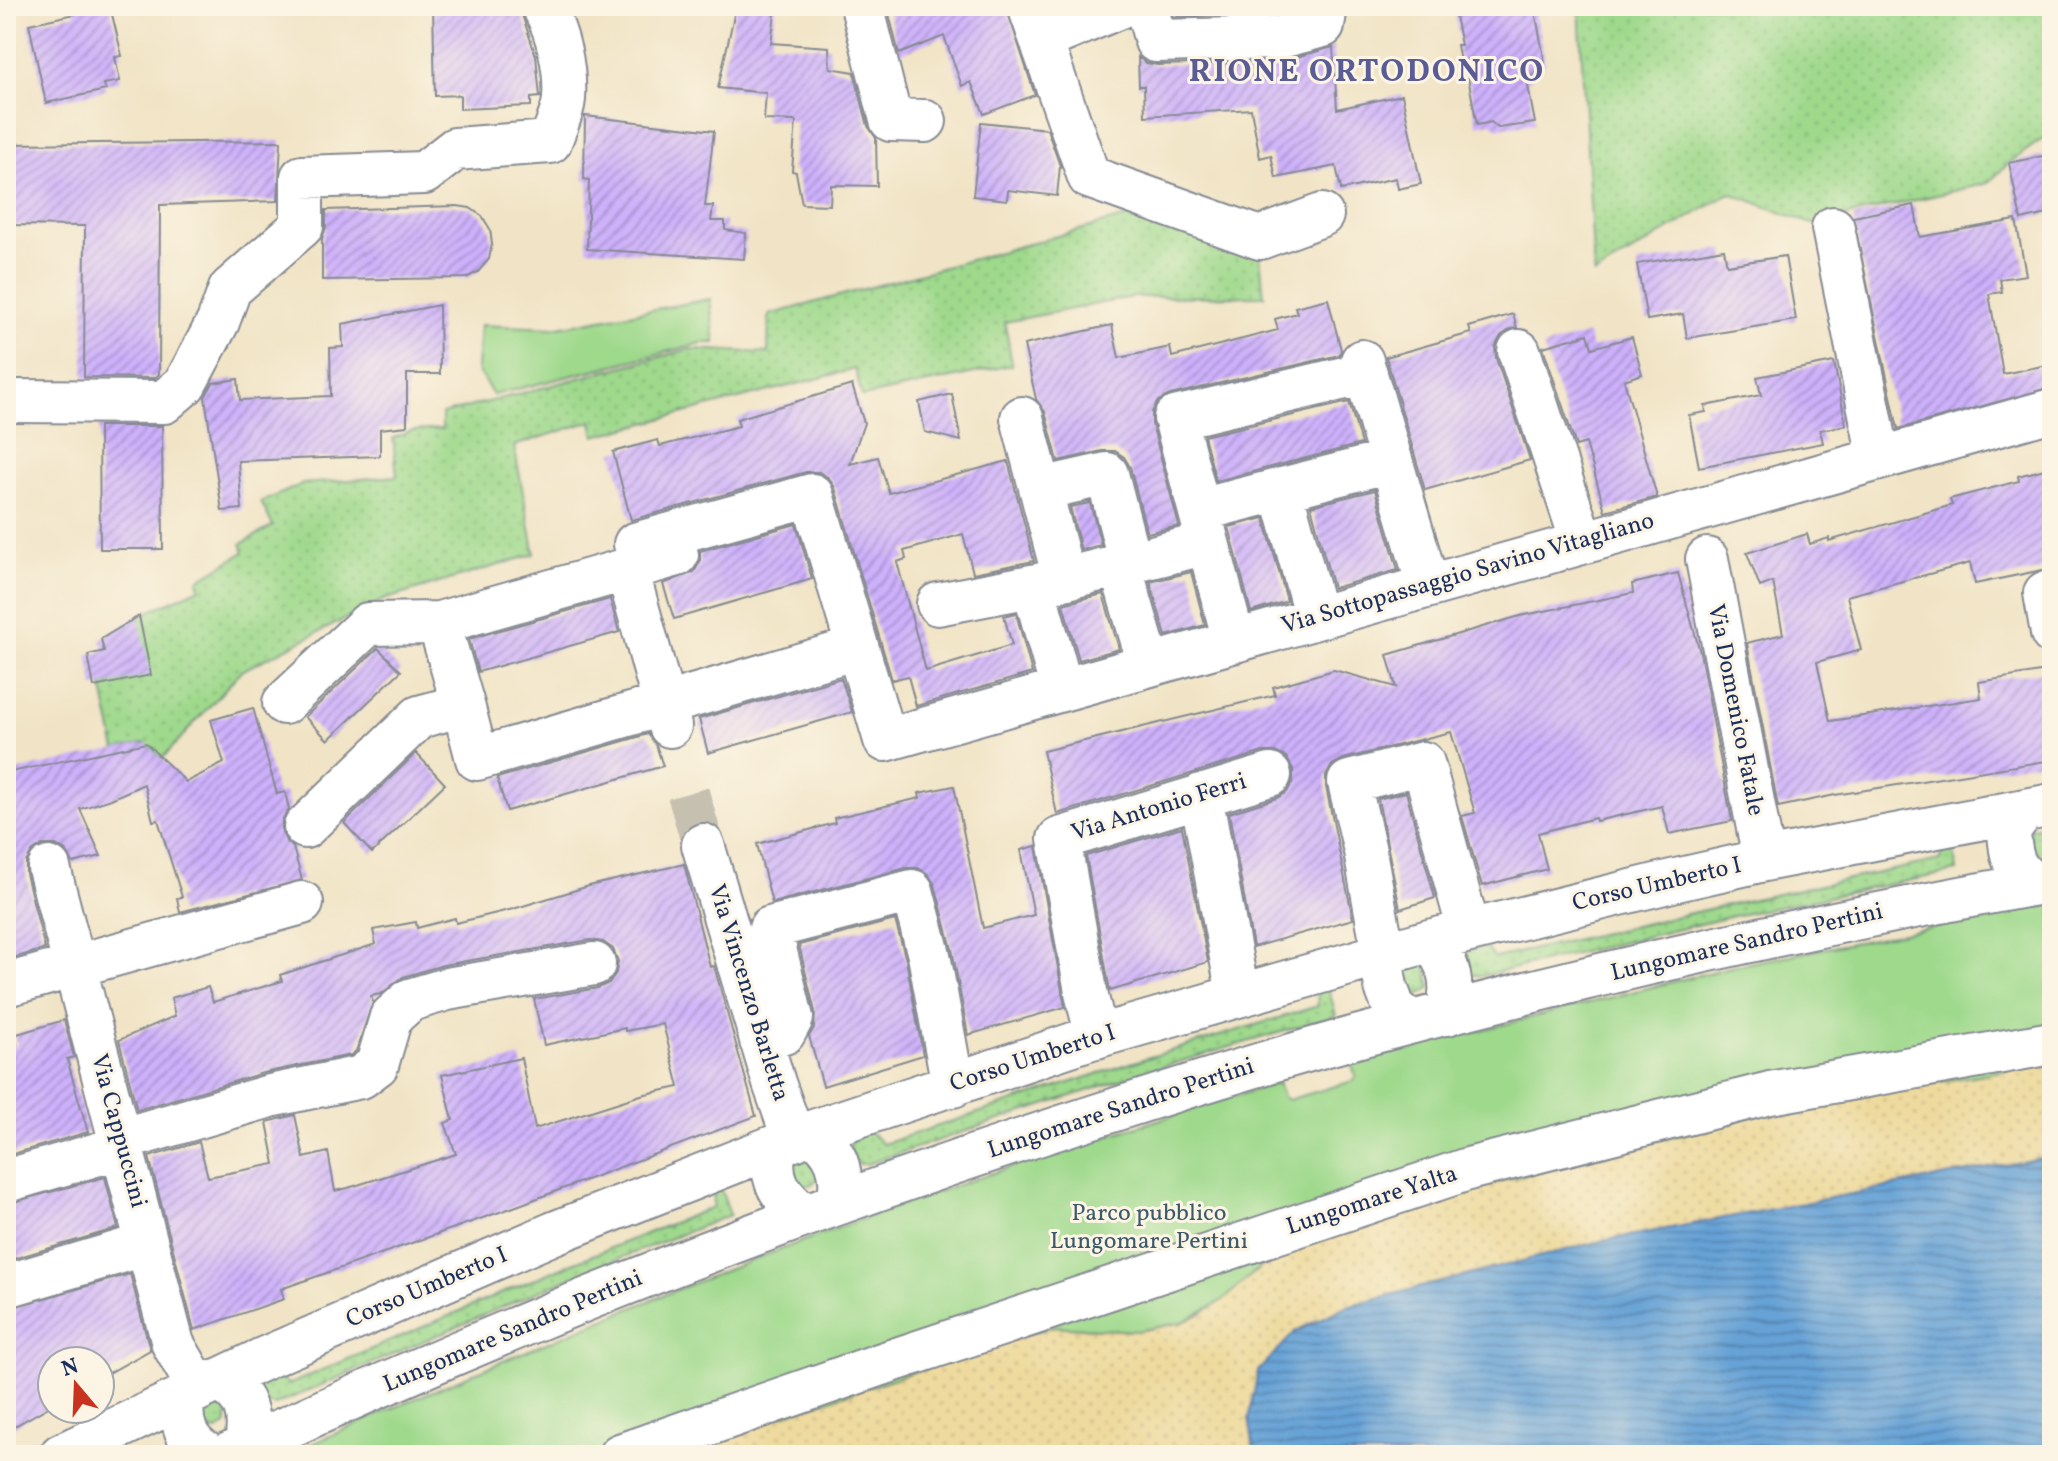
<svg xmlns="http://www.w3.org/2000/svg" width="2058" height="1461" viewBox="0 0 2058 1461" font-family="Vollkorn,serif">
<defs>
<pattern id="grass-dots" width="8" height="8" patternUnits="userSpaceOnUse" patternTransform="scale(2)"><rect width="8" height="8" fill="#9fd98c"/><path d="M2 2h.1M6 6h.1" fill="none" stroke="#88bb7b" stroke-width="1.8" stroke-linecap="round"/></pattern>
<pattern id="sand-dots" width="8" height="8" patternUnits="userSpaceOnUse" patternTransform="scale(2)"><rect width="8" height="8" fill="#eeda9e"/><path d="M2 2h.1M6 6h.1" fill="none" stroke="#ccbb8a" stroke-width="1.8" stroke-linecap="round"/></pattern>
<pattern id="water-rules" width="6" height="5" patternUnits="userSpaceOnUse" patternTransform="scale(2)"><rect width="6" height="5" fill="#66a2d6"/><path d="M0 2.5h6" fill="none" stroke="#5384b1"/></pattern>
<pattern id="building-hatch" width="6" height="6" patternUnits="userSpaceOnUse" patternTransform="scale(2)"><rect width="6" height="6" fill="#ceb1fb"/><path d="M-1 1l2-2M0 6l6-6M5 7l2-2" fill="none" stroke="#a690ce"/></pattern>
</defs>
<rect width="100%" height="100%" fill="#fcf5e5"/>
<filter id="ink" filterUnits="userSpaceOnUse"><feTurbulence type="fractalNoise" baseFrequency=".0125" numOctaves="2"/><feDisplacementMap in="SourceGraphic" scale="16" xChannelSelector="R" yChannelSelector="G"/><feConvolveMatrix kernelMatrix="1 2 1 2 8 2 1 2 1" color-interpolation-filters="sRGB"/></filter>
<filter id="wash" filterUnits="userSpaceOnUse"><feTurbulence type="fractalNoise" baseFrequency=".006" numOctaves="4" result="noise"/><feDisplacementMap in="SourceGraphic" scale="32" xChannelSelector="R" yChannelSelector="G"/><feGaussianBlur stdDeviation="1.8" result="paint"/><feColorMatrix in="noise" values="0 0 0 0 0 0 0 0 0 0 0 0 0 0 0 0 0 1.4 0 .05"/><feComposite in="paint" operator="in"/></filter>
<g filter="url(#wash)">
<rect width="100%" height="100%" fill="#f1e4c6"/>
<path fill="url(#grass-dots)" stroke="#5d8475" stroke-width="2" d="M 1579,6 L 2052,6 L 2052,132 L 2009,163 L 1988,183 L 1812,224 L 1730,193 L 1594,275 Z
M 1145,212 L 1259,246 L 1264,296 L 1133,297 L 1005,322 L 1012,365 L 862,397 L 855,369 L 595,436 L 592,421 L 514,446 L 535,554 L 383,600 L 241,671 L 162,759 L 145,743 L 116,750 L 102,685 L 139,616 L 200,588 L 198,580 L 244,552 L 241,544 L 273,526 L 261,502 L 303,484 L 397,476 L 393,438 L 412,431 L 442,429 L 442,414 L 690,349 L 768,353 L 769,315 Z
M 2050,826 L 2052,853 C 2044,857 2038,857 2031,852 L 2030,828 Z
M 1951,837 L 1957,871 L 1738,915 L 1482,976 L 1469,974 L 1462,957 L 1466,951 L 1486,947 L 1495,958 L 1735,903 L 1940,860 L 1943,846 Z
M 1425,963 L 1431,987 C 1423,995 1415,996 1406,990 L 1402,970 Z
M 1327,983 L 1336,1016 L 1141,1073 L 867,1164 L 860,1164 L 853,1159 L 850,1146 L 852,1140 L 869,1131 L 883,1144 L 1137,1061 L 1318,1006 L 1317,990 Z
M 814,1155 L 819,1179 L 810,1185 L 799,1185 L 789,1167 L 794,1157 Z
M 718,1182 L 730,1215 L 565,1280 L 275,1405 L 266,1403 L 257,1391 L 258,1384 L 273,1373 L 282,1377 L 288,1385 L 560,1268 L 713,1207 L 713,1190 Z
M 202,1403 L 226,1404 L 227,1424 L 218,1431 L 207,1430 L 198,1413 Z"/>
<path fill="url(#sand-dots)" stroke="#84847e" stroke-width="2" d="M 2052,1062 L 2052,1156 L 1597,1242 L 1347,1306 L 1295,1331 L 1249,1418 L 1255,1455 L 946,1455 L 941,1450 L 911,1455 L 661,1455 L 1053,1326 L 1137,1331 L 1183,1322 L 1201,1314 L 1281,1252 L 1451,1194 L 1768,1112 Z"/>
<path fill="#9fd98c" stroke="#5d8475" stroke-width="2" d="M 710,299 L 715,343 L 702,343 L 493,395 L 477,370 L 480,325 L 553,328 Z
M 2052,904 L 2052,1062 L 1768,1112 L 1451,1194 L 1281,1252 L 1260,1267 L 1223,1300 L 1183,1322 L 1137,1331 L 1053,1326 L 661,1455 L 287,1455 C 515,1353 746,1257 984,1176 C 1081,1143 1180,1113 1278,1083 L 1283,1097 L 1288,1100 L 1353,1081 L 1356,1076 L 1351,1063 L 1739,965 Z"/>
<path fill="url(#water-rules)" stroke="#40689a" stroke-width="2" d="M 2052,1156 L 2052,1455 L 1255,1455 L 1249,1418 L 1258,1371 L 1295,1332 L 1347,1306 L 1597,1242 Z"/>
<g id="blocks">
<path fill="url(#building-hatch)" d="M 74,6 L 110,6 L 122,56 L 115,57 L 120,81 L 104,84 L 106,90 L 46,103 L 29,24 L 75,14 Z
M 433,6 L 519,6 L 536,56 L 540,97 L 531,98 L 531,106 L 460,109 L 460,95 L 435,96 Z
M 736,6 L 776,6 L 771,43 L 829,47 L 830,68 L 854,72 L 868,126 L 876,138 L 877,186 L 831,185 L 830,205 L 802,204 L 796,172 L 792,171 L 796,121 L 764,120 L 766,93 L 718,88 Z
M 887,6 L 1006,6 L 1035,95 L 984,114 L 971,82 L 962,86 L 944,36 L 899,54 Z
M 1171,6 L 1219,6 L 1217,15 L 1174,17 Z
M 1480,6 L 1534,6 L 1545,63 L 1527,81 L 1535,123 L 1498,128 L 1491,122 L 1477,125 L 1467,72 L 1462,73 L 1457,45 L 1461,45 L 1454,11 Z
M 1333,47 L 1337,109 L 1402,95 L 1421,184 L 1398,189 L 1396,178 L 1341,190 L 1336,166 L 1276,178 L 1271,155 L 1260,158 L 1251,109 L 1145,116 L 1144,86 L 1139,86 L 1138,57 L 1146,63 L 1157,65 L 1278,62 Z
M 585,116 L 714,131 L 705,206 L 713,206 L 711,221 L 725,221 L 725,230 L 746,233 L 744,259 L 587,249 L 589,180 L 584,179 Z
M 981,122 L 1047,129 L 1060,166 L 1057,196 L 1008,190 L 1007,200 L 973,196 Z
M 281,141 L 278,201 L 160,205 L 159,374 L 155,378 L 84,377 L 85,226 L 6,225 L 6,144 Z
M 2052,154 L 2052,213 L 2021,220 L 2009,163 Z
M 1914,205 L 1920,237 L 2016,220 L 2026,275 L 2000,279 L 2002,292 L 1989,294 L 2003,374 L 2052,364 L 2052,387 L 1898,429 L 1853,217 Z
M 457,206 L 470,208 L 482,216 L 490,229 L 492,244 L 489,259 L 478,272 L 466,278 L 322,280 L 322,239 L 326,227 L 326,210 Z
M 1724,249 L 1727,265 L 1785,256 L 1796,320 L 1687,338 L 1683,314 L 1647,320 L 1637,264 Z
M 1328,299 L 1341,350 L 1339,355 L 1170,395 L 1158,401 L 1152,412 L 1152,424 L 1179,526 L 1147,533 L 1130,467 L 1124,457 L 1115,451 L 1102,451 L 1058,461 L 1045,412 L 1036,399 L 1024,345 L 1112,325 L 1119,358 L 1170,347 L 1172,357 L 1278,330 L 1275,319 L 1297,313 L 1295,307 Z
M 439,305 L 440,374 L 407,374 L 407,426 L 380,429 L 380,456 L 238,461 L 242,509 L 222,511 L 205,397 L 213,383 L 238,379 L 240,400 L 331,396 L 330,348 L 343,347 L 342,324 Z
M 1513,314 L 1517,328 L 1511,329 L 1501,336 L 1495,347 L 1496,358 L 1530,460 L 1425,490 L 1386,357 L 1471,333 L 1469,327 Z
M 1588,334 L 1592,348 L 1632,337 L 1642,374 L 1624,380 L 1657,497 L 1605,511 L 1586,443 L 1576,446 L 1543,347 Z
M 1834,362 L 1846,425 L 1820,430 L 1823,443 L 1699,467 L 1689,415 L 1706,412 L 1705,406 L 1761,395 L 1757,377 Z
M 852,385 L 864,423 L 850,464 L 878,457 L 889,493 L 1008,461 L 1034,561 L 973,573 L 963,534 L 904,551 L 906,559 L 897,562 L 926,671 L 1012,645 L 1004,616 L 1016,613 L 1032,673 L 916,706 L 908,676 L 892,680 L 835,488 L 829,478 L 819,472 L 806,472 L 631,520 L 613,452 L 658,440 L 660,446 L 739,426 L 737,419 Z
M 952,394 L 961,441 L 925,432 L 919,402 Z
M 1349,402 L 1361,444 L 1216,481 L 1204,436 Z
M 99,426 L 162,426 L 163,549 L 100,549 Z
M 2052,467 L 2052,568 L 1975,584 L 1970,563 L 1847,596 L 1861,650 L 1817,662 L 1830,721 L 1981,698 L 1979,682 L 2052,670 L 2052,760 L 1835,795 L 1778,807 L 1747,643 L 1783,634 L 1773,582 L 1760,587 L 1747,553 L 1807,534 L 1810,544 L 1829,538 L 1829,541 L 1952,505 L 1950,499 L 2019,481 L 2018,476 Z
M 1375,490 L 1398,570 L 1333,588 L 1311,506 Z
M 1090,503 L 1101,545 L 1081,550 L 1070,507 Z
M 1264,518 L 1287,601 L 1251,612 L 1229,527 Z
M 796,524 L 812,579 L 674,619 L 663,584 L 694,572 L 700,562 L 700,551 Z
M 1191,572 L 1205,625 L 1166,636 L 1150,582 Z
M 1678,573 L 1700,652 L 1732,821 L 1669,834 L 1662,806 L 1596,821 L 1595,818 L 1538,833 L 1547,869 L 1482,886 L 1462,816 L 1475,813 L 1451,732 L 1343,759 L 1332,765 L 1326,776 L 1326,787 L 1353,919 L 1253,947 L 1229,813 L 1277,798 L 1287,792 L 1293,781 L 1293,769 L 1286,757 L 1275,752 L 1263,752 L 1057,814 L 1043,751 L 1275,695 L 1273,687 L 1334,670 L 1396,687 L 1387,655 L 1520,616 L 1633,593 L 1632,584 Z
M 1103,594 L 1119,649 L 1079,660 L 1063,604 Z
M 610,599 L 619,632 L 478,672 L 469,639 Z
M 139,616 L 151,675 L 94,687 L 88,655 L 104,651 L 101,639 Z
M 378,648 L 401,671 L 328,740 L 305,717 Z
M 841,678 L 852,712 L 708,753 L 699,719 Z
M 253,708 L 277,794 L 285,792 L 289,809 L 282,820 L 282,832 L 287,843 L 293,847 L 302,880 L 180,912 L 177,898 L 182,897 L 158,820 L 153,821 L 144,784 L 111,799 L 80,809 L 101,856 L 73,863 L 67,852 L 56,845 L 42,845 L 32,852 L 26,862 L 26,874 L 45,949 L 6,960 L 6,773 L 146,743 L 186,782 L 224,763 L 211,720 Z
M 648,734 L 656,745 L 663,766 L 507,811 L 497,778 Z
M 416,753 L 445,784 L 372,853 L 344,823 Z
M 954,786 L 983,928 L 1034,915 L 1021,850 L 1036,846 L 1065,1007 L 968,1035 L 952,949 L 935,885 L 928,874 L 918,868 L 906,868 L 772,903 L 757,844 L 835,823 L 834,818 L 920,798 L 919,793 Z
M 1406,792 L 1435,898 L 1400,909 L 1378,799 Z
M 1182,827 L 1208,962 L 1110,991 L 1086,856 Z
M 684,864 L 710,967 L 714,966 L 756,1116 L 514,1207 L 281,1289 L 284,1299 L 194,1330 L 149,1157 L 199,1142 L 208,1177 L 275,1164 L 267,1122 L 295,1115 L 304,1158 L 328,1152 L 335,1191 L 348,1188 L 456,1154 L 445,1123 L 453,1120 L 442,1075 L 521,1058 L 535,1129 L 641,1095 L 679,1087 L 663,1024 L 625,1031 L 625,1028 L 544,1045 L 534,999 L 598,988 L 609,983 L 616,973 L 618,961 L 613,949 L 603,942 L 590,940 L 443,965 L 403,977 L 381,994 L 371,996 L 373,1002 L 356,1051 L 351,1055 L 263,1073 L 137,1110 L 119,1040 L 175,1016 L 171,998 L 208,987 L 213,1002 L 282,981 L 280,975 L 376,944 L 373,930 L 416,922 L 417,928 L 455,918 L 456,923 L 513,909 L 589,886 Z
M 895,920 L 906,960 L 923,1055 L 823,1086 L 809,1036 L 814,1028 L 815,1012 L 799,945 Z
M 64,1020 L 74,1057 L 67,1059 L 88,1132 L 6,1156 L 6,1049 L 17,1045 L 14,1035 Z
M 105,1177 L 118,1228 L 6,1261 L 6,1204 Z
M 130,1274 L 150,1350 L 100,1378 L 100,1361 L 52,1361 L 52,1405 L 6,1431 L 6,1309 Z"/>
</g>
</g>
<g filter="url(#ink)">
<use href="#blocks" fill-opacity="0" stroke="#868a92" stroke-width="2"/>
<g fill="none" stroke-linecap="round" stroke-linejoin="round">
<path stroke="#c6c0b1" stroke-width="42" stroke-dasharray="42 21" stroke-linecap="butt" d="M 688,793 L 703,845"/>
<g stroke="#868a92" stroke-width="46">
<path id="minor" d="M 862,6 L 891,120 L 925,121
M 1029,6 L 1089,177 L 1260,238 L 1322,215
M 1146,6 L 1156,41 L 1277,38 L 1323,26 L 1326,6
M 1042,40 L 1122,6
M 1833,228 L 1879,458
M 1519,351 L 1582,542
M 1362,361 L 1428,586
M 6,401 L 164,402 L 185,384 L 218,322 L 230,289 L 302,226 L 302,177 L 424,173 L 455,149 L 550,142 C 555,128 563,113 564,99 C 566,68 558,33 543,6
M 1022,418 L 1064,579
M 1041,489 L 1107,474 L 1130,563
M 1281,489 L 1316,618
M 1200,510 L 1391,461
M 635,544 L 812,495 L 885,740 L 2052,410
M 1707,559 L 1764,860
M 1120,565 L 1149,665
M 627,569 L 670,726
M 1033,586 L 1062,690
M 2045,593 L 2052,633
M 938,604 L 1052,582 L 1208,543
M 1234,641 L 1175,418 L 1366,373
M 284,703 L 368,624 L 439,623
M 463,705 L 439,623 L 677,555
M 1201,795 L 1238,995
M 2023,811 L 2009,830 C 2010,854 2013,874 2037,883
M 305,827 L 419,717 L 463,705 L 477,759 L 857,648
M 703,845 L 774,1083 L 794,1140
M 49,868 L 173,1344 L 199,1389
M 1429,941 C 1451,961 1454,986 1447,1014
M 6,985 L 302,903
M 1411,1022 L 1394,1008 L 1386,987 L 1383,969 L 1387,953 L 1379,929 L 1365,851 L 1349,782 L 1423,763 L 1469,931
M 1097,1037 L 1087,997 L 1059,839 L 1270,775
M 761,1041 L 784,1033 L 792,1018 L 770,928 L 912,891 L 929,955 L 953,1086
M 811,1132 C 836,1149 845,1172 838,1202
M 120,1140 L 270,1096 L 361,1077 L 377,1065 L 391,1017 L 410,1000 L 447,989 L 594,964
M 776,1146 C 767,1177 780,1197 805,1215
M 6,1181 L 122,1147
M 6,1286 L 147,1244
M 217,1380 C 247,1392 252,1417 245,1447
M 185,1396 C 178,1420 186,1444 209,1455
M 61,1455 L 265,1358 L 554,1233 L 811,1132 L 1085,1040 L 1429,941 L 1672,881 L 1764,860 L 2052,805
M 227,1455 C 487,1334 753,1229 1025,1139 C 1134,1103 1245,1067 1356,1037 C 1585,975 1818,923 2052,881
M 620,1455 L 876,1366 L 1468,1169 L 1770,1093 L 2052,1043"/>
</g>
<use href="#minor" stroke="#fff" stroke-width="42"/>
</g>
</g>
<g text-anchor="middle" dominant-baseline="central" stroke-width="6" stroke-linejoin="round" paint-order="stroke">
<g font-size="24" fill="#1b2f5e" stroke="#fcf5e5">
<text transform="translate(1468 574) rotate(-16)">Via Sottopassaggio Savino Vitagliano</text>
<text transform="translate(1735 710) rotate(79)">Via Domenico Fatale</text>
<text transform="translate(1159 808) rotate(-17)">Via Antonio Ferri</text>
<text transform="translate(1657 885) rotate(-13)">Corso Umberto I</text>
<text transform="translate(1747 943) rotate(-13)">Lungomare Sandro Pertini</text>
<text transform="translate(748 993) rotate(73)">Via Vincenzo Barletta</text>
<text transform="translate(1033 1059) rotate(-18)">Corso Umberto I</text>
<text transform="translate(1121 1109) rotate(-18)">Lungomare Sandro Pertini</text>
<text transform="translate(118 1131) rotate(75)">Via Cappuccini</text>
<text transform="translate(1372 1201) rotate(-18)">Lungomare Yalta</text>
<text transform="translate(427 1288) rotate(-23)">Corso Umberto I</text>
<text transform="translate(513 1332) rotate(-23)">Lungomare Sandro Pertini</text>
</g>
<g font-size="24" fill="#3c5a6a" stroke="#fcf5e5">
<text x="1149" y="1214">Parco pubblico<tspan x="1149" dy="28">Lungomare Pertini</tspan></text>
</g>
<g font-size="32" font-weight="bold" letter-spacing="2" fill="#5a5c95" stroke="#fcf5e5">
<text x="1367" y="73">RIONE ORTODONICO</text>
</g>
</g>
<rect width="2058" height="1461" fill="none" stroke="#fcf5e5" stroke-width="32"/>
<g transform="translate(76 1385) rotate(341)"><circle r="38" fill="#fcf5e5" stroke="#a2a6af" stroke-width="2"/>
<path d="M0-6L14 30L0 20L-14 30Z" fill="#c8321e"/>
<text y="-12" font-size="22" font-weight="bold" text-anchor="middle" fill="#1b2f5e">N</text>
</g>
</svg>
